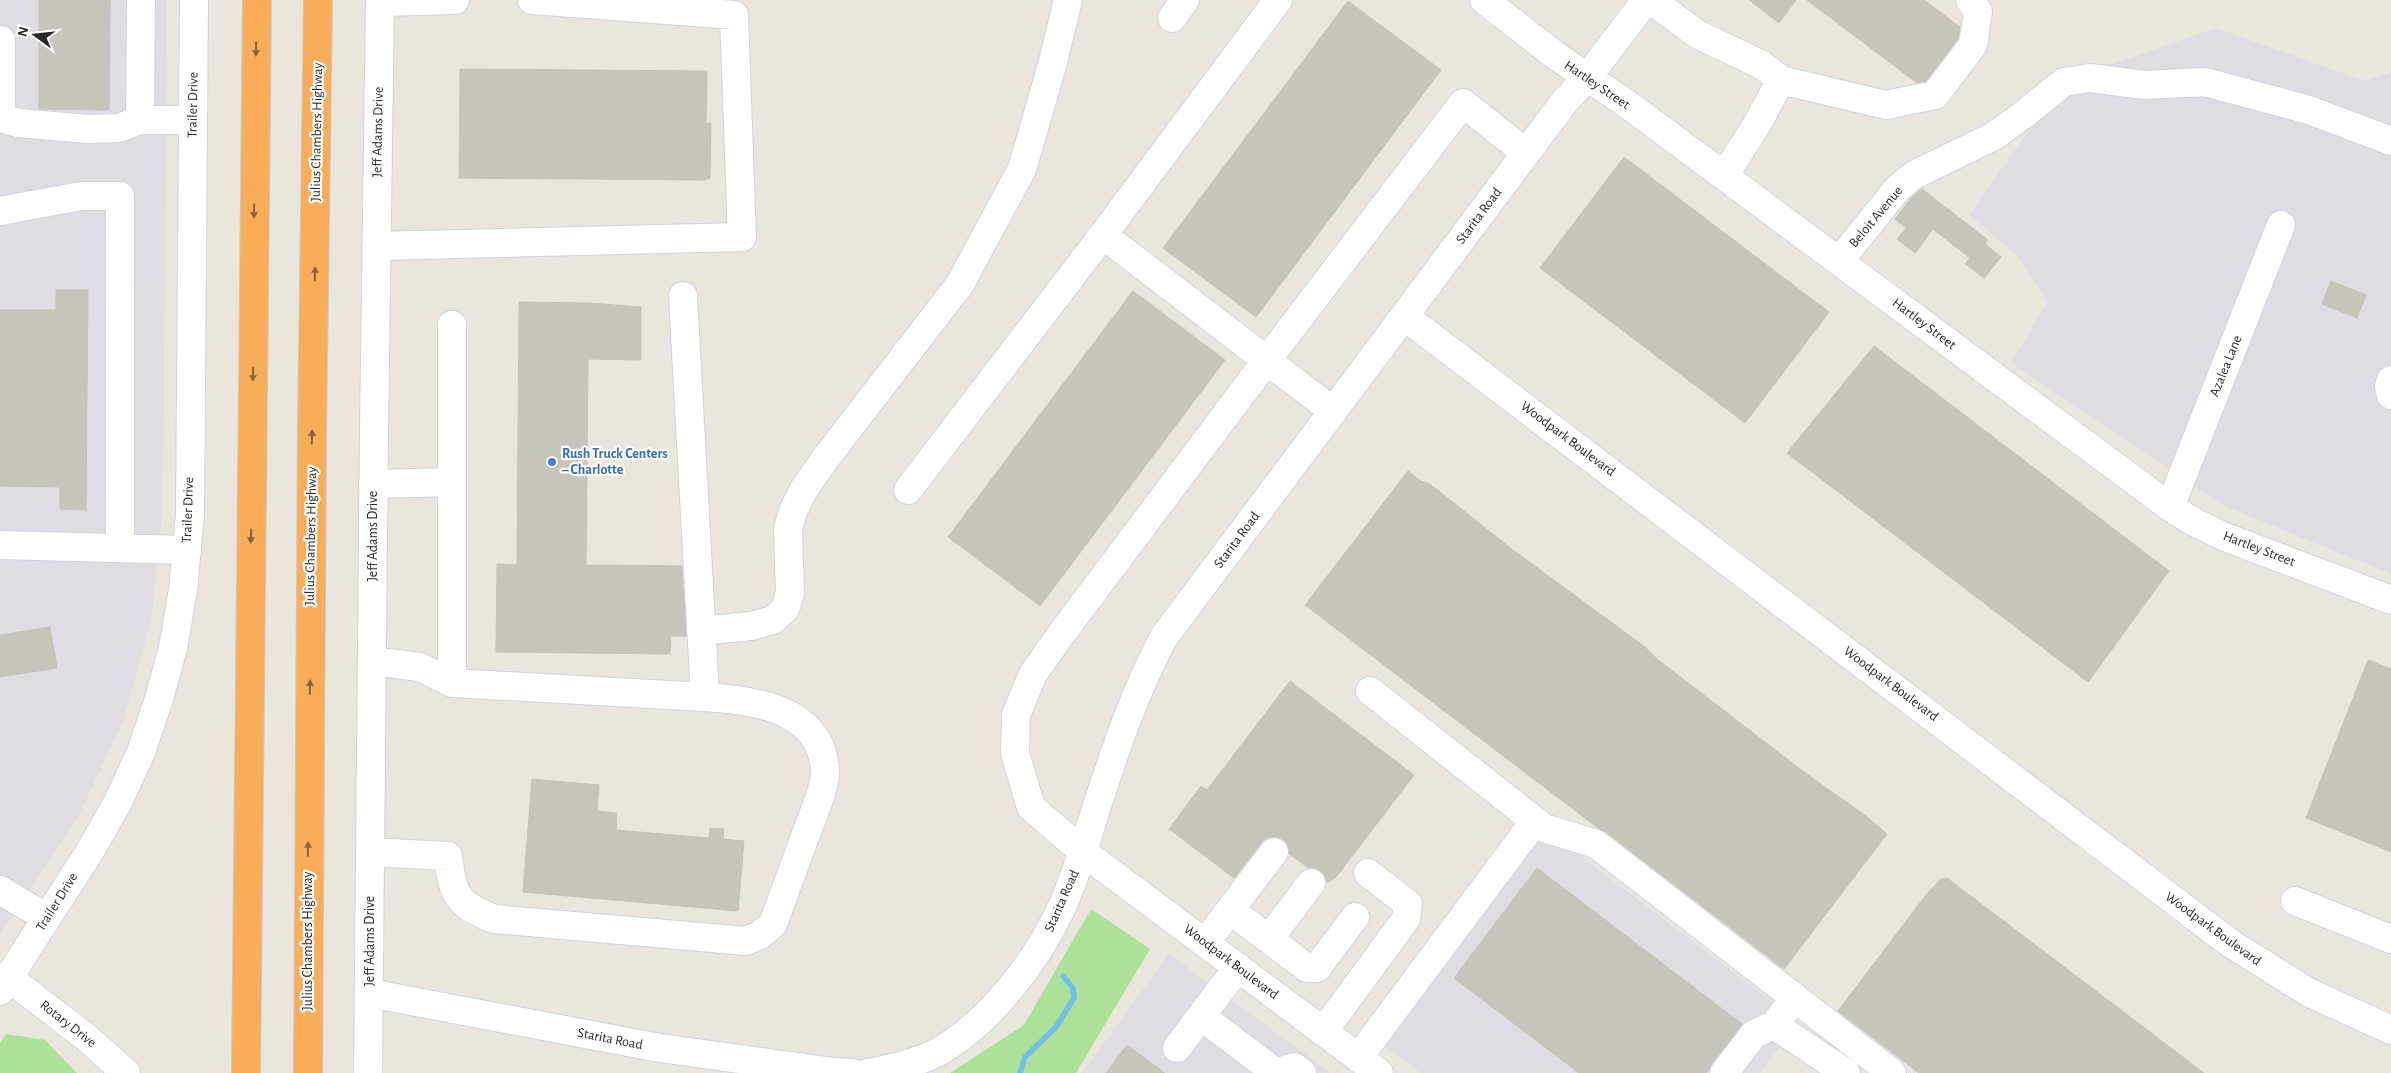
<svg xmlns="http://www.w3.org/2000/svg" width="2391" height="1073" viewBox="0 0 2391 1073" font-family="'Alegreya Sans',sans-serif">
<rect width="100%" height="100%" fill="#ebe6db"/>
<path fill="#dfdce4" d="M 0,0 L 167,0 L 163,507 L 152,617 L 123,722 L 76,821 L 0,933 Z
M 2216,28 L 2364,81 L 2391,72 L 2391,574 L 2222,505 L 2011,363 L 2047,303 L 2019,257 L 1969,215 L 2064,81 Z
M 1540,825 L 1799,1022 L 1760,1073 L 1421,1073 L 1377,1040 Z
M 1169,954 L 1331,1073 L 1082,1073 Z"/>
<path fill="#abe199" d="M 1091,909 L 1150,949 L 1076,1073 L 950,1073 L 1024,1025 Z
M 6,1034 L 45,1040 L 77,1073 L 0,1073 L 0,1043 Z"/>
<g fill="none" stroke-linecap="round" stroke-linejoin="round">
<path stroke="#70bfeb" stroke-width="5.5" d="M 1020,1073 L 1025,1057 L 1056,1027 L 1074,998 L 1073,988 L 1063,976"/>
</g>
<path fill="#c7c4ba" stroke="#c6c2b5" d="M 39,0 L 110,0 L 109,110 L 39,109 Z
M 1749,0 L 1796,0 L 1779,23 Z
M 1807,0 L 1924,0 L 1960,27 L 1958,39 L 1926,81 L 1917,83 Z
M 1348,1 L 1441,70 L 1256,317 L 1163,248 Z
M 460,69 L 707,71 L 706,123 L 711,123 L 710,178 L 705,180 L 459,178 Z
M 1624,157 L 1829,312 L 1745,423 L 1540,268 Z
M 1922,189 L 1988,240 L 1985,244 L 2001,257 L 1984,278 L 1965,264 L 1970,258 L 1933,229 L 1915,253 L 1897,239 L 1906,228 L 1895,219 L 1912,197 Z
M 2331,281 L 2366,295 L 2357,318 L 2322,304 Z
M 56,290 L 88,290 L 86,510 L 60,509 L 60,487 L 0,486 L 0,310 L 56,310 Z
M 1133,291 L 1225,360 L 1040,606 L 948,537 Z
M 519,302 L 589,303 L 641,307 L 641,360 L 588,359 L 586,565 L 682,566 L 686,636 L 671,636 L 670,654 L 496,652 L 497,564 L 517,565 Z
M 1874,346 L 2169,571 L 2088,682 L 1787,453 Z
M 1408,471 L 1421,481 L 1430,484 L 1513,550 L 1645,647 L 1657,659 L 1804,772 L 1866,816 L 1887,834 L 1784,969 L 1606,832 L 1598,828 L 1305,605 Z
M 50,627 L 57,668 L 0,677 L 0,635 Z
M 2368,660 L 2391,669 L 2391,852 L 2306,818 Z
M 1290,681 L 1414,775 L 1337,876 L 1328,883 L 1321,871 L 1309,868 L 1289,854 L 1288,846 L 1284,840 L 1276,837 L 1268,837 L 1262,842 L 1234,878 L 1169,829 L 1201,786 L 1207,790 Z
M 532,779 L 599,785 L 597,811 L 617,813 L 616,830 L 709,838 L 710,828 L 724,829 L 723,839 L 744,841 L 738,911 L 523,892 Z
M 1537,868 L 1742,1024 L 1706,1073 L 1579,1073 L 1454,978 Z
M 1947,878 L 2204,1073 L 1919,1073 L 1838,1011 L 1926,895 L 1941,879 Z
M 1127,1045 L 1165,1073 L 1106,1073 Z"/>
<g fill="none" stroke-linecap="round" stroke-linejoin="round">
<g stroke="#d1d2e2" stroke-width="30">
<path id="minor" d="M 1278,0 L 1103,235 L 1333,411
M 1484,0 L 1559,58 L 1627,104 L 2170,507 L 2192,521 L 2225,537 L 2391,600
M 1651,0 L 1697,34 L 1762,65 L 1781,80 L 1756,126 L 1724,176
M 380,2 L 455,0
M 1172,18 L 1185,0
M 1,40 L 1,118 L 18,123 L 88,129 L 119,128 L 140,120 L 192,120
M 1781,80 L 1886,105 L 1935,95 L 1973,45 L 1978,12 L 1970,0
M 140,120 L 141,0
M 0,211 L 81,196 L 120,196 L 120,548
M 376,246 L 742,237 L 734,15 L 532,0
M 1840,260 L 1898,188 L 1914,175 L 1994,136 L 2023,115 L 2064,82 L 2090,78 L 2145,85 L 2205,82 L 2309,110 L 2391,141
M 1404,316 L 2230,943 L 2308,992 L 2391,1030
M 2391,380 L 2389,386 L 2391,395
M 373,484 L 451,482
M 908,490 L 1103,235
M 2170,507 L 2281,225
M 0,545 L 187,550
M 701,631 L 751,626 L 773,620 L 785,609 L 790,593 L 788,529 L 793,511 L 804,489 L 825,459 L 960,284 L 1022,169 L 1053,62 L 1068,0
M 372,661 L 420,667 L 452,683 L 705,697 L 683,296
M 452,683 L 452,325
M 1370,691 L 1544,828 L 1596,844 L 1892,1073
M 370,852 L 448,856 C 453,895 456,904 494,919 L 746,941 L 760,935 L 773,924 C 784,894 795,864 806,834 C 812,817 825,789 825,772 C 823,708 753,700 705,697
M 0,890 L 47,918
M 2295,901 L 2391,939
M 1230,910 L 1307,968 L 1317,968 L 1355,917
M 1269,939 L 1311,883
M 1205,943 L 1274,852
M 9,978 L 87,1038 L 126,1073
M 0,991 L 90,851 L 118,802 L 141,752 L 159,699 L 173,648 L 183,590 L 190,515 L 194,0
M 369,993 L 660,1048 L 834,1072 L 852,1073
M 1201,1016 L 1275,1072
M 1774,1025 L 1846,1073
M 1323,1032 L 1406,919 L 1408,904 L 1368,873
M 1177,1048 L 1238,967
M 1358,1058 L 1535,821
M 368,1073 L 374,431 L 380,0
M 867,1073 C 891,1069 914,1064 936,1053 C 988,1025 1036,962 1061,909 C 1076,877 1085,843 1096,809 C 1115,750 1135,691 1164,637 L 1565,101 L 1587,78 L 1646,0
M 1275,1073 L 1294,1067 L 1302,1073
M 1379,1073 L 1083,852 L 1031,807 L 1015,753 L 1016,715 L 1033,674 L 1062,633 L 1267,360 L 1463,103 L 1526,153
M 1724,1073 L 1754,1034 L 1774,1025 L 1794,999"/>
</g>
<g stroke="#c7c7c7" stroke-width="30">
<path id="highway" d="M 246,1073 L 257,0
M 308,1073 L 312,430 L 318,0"/>
</g>
<use href="#minor" stroke="#fff" stroke-width="28"/>
<use href="#highway" stroke="#faad58" stroke-width="28"/>
</g>
<defs><path id="oneway-solid" d="M-6-.8H1V-3.2L6.5 0L1 3.2V.8H-6Z" transform="scale(1.25)"/></defs>
<g fill="#87643e">
<use href="#oneway-solid" transform="translate(256 49) rotate(91)"/>
<use href="#oneway-solid" transform="translate(254 211) rotate(91)"/>
<use href="#oneway-solid" transform="translate(315 274) rotate(-89)"/>
<use href="#oneway-solid" transform="translate(253 374) rotate(91)"/>
<use href="#oneway-solid" transform="translate(312 437) rotate(-89)"/>
<use href="#oneway-solid" transform="translate(251 536) rotate(91)"/>
<use href="#oneway-solid" transform="translate(310 687) rotate(-89)"/>
<use href="#oneway-solid" transform="translate(308 849) rotate(-89)"/>
</g>
<circle fill="#3f7fe0" stroke="#fff" stroke-width="2" cx="552" cy="462" r="5"/>
<g text-anchor="middle" dominant-baseline="central" stroke-width="4.5" stroke-linejoin="round" paint-order="stroke">
<g font-size="14" fill="#292929" stroke="#fff">
<text transform="translate(1597 85) rotate(34)">Hartley Street</text>
<text transform="translate(193 105) rotate(-89)">Trailer Drive</text>
<text transform="translate(317 132) rotate(-89)">Julius Chambers Highway</text>
<text transform="translate(378 132) rotate(-89)">Jeff Adams Drive</text>
<text transform="translate(1479 216) rotate(-53)">Starita Road</text>
<text transform="translate(1876 217) rotate(-50)">Beloit Avenue</text>
<text transform="translate(1924 324) rotate(37)">Hartley Street</text>
<text transform="translate(2226 366) rotate(-68)">Azalea Lane</text>
<text transform="translate(1568 439) rotate(37)">Woodpark Boulevard</text>
<text transform="translate(188 510) rotate(-88)">Trailer Drive</text>
<text transform="translate(311 536) rotate(-89)">Julius Chambers Highway</text>
<text transform="translate(373 536) rotate(-90)">Jeff Adams Drive</text>
<text transform="translate(1237 540) rotate(-53)">Starita Road</text>
<text transform="translate(2259 549) rotate(21)">Hartley Street</text>
<text transform="translate(1891 684) rotate(37)">Woodpark Boulevard</text>
<text transform="translate(1062 901) rotate(-66)">Starita Road</text>
<text transform="translate(57 902) rotate(-58)">Trailer Drive</text>
<text transform="translate(2213 929) rotate(36)">Woodpark Boulevard</text>
<text transform="translate(308 941) rotate(-90)">Julius Chambers Highway</text>
<text transform="translate(370 941) rotate(-90)">Jeff Adams Drive</text>
<text transform="translate(1231 962) rotate(37)">Woodpark Boulevard</text>
<text transform="translate(68 1024) rotate(38)">Rotary Drive</text>
<text transform="translate(610 1039) rotate(11)">Starita Road</text>
</g>
<g font-size="14" font-weight="bold" fill="#366cbe" stroke="#fff" text-anchor="start">
<text x="562" y="454">Rush Truck Centers<tspan x="562" dy="16">– Charlotte</tspan></text>
</g>
</g>
<g transform="translate(35 35) rotate(285)" stroke="#ffffff" stroke-width="4" paint-order="stroke">
<path d="M0-4L9 19L0 12L-9 19Z" fill="#292929"/>
<text y="-8" font-size="14" font-weight="bold" text-anchor="middle" fill="#292929">N</text>
</g>
</svg>
